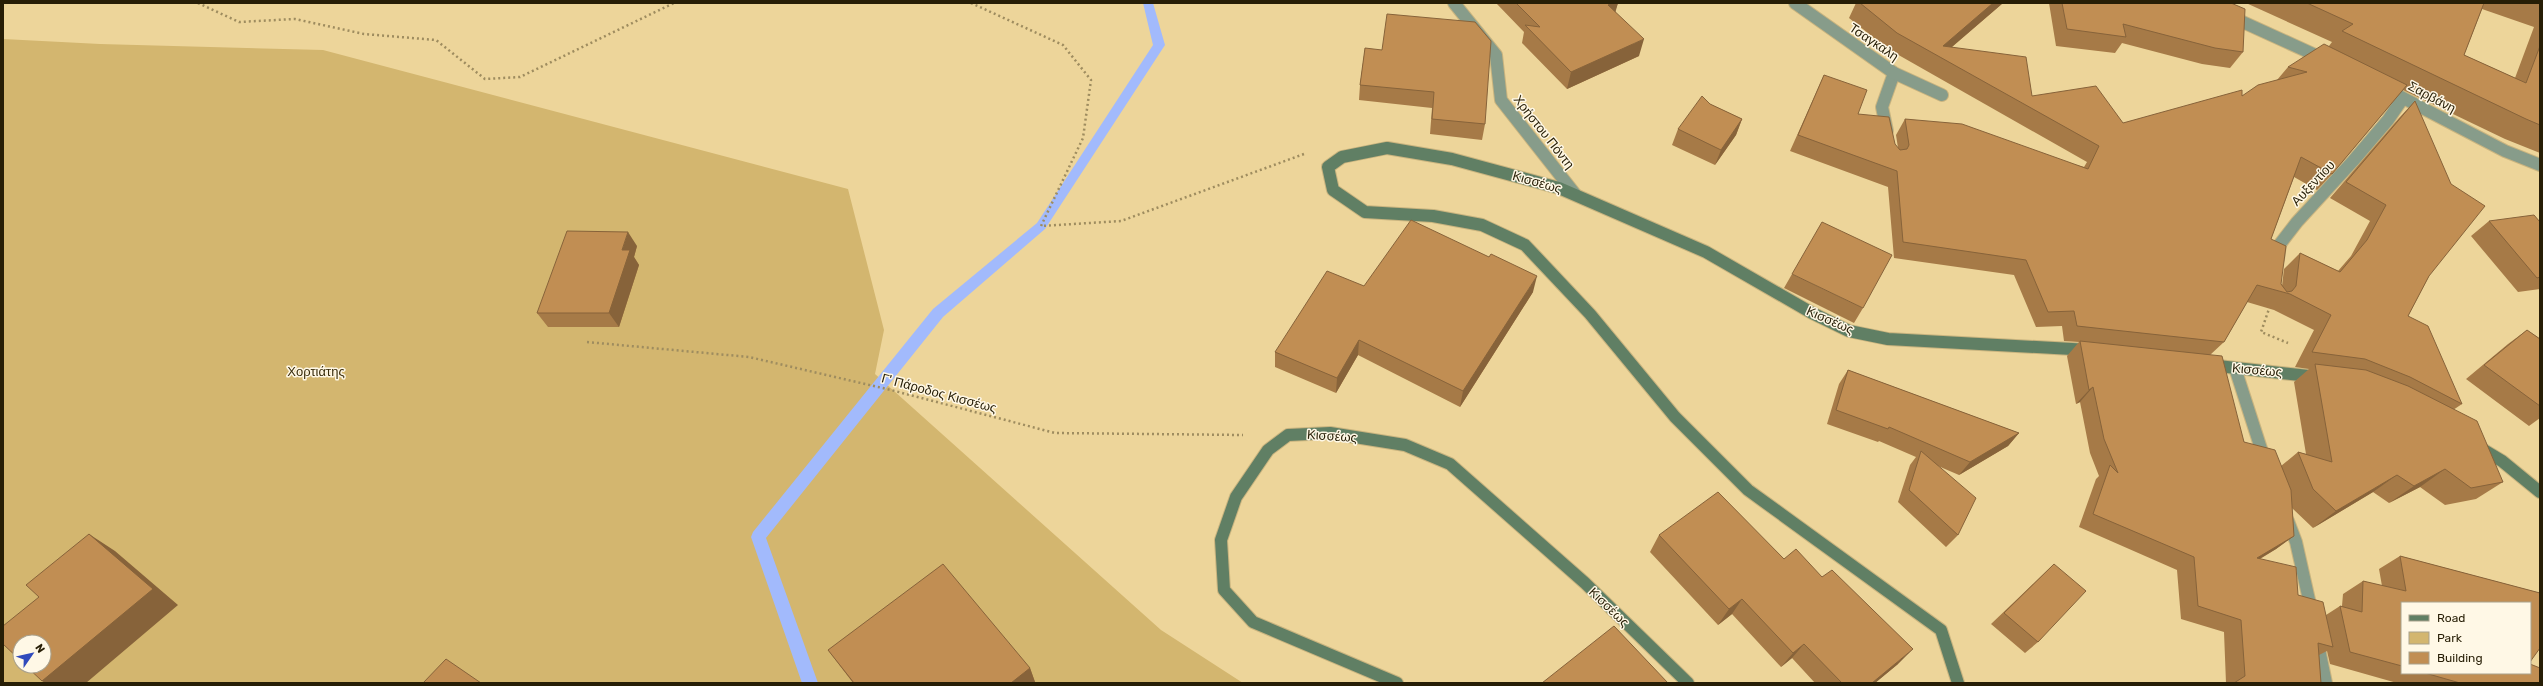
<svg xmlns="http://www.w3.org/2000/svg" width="2543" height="686" viewBox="0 0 2543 686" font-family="Rubik,sans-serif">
<rect width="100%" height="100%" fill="#edd59a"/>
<path fill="#d3b66f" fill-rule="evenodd" d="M 3,39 L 100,44 L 323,50 L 848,189 L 884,330 L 875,374 L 1161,630 L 1243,683 L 3,683 ZM 20,642 L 44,642 L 44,666 L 20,666 Z"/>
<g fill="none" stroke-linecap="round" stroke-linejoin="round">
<path fill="#a2bafc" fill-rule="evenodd" d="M 1143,3 L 1153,3 L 1165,45 L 1045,229 L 943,317 L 766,538 L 818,683 L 802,683 L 751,537 L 753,532 L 933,309 L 1037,223 L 1153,45 Z"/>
<g stroke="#c9b47f" stroke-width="14">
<path id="lane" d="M 1887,131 L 1882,107 L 1894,73"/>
</g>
<g stroke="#c9b47f" stroke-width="14">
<path id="street" d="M 1454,3 L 1496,55 L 1501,100 L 1575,194
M 1795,3 L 1894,73 L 1942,95
M 2201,3 L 2324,59
M 2384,88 L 2505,151 L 2540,165
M 2278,259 L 2280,244 L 2297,222 L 2353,161 L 2388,120 L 2403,98
M 2235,368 L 2265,461
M 2288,521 L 2296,542 L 2312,613
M 2317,639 L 2326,683"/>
</g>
<g stroke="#c9b47f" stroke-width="14">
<path id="secondary" d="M 2209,365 L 2318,377
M 2477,446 L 2502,461 L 2540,492
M 1397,683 L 1253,622 L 1224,590 L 1221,540 L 1236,497 L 1268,450 L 1288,435 L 1330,433 L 1405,445 L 1450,464 L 1585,583 L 1688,683
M 1958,683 L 1941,630 L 1748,490 L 1675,417 L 1590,314 L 1525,245 L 1482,225 L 1433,216 L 1365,212 L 1333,190 L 1328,167 L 1342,157 L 1387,148 L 1452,159 L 1559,188 L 1706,252 L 1812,313 L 1849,331 L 1888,339 L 2090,350"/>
</g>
<path stroke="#9e8c5f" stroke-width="2.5" stroke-dasharray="2 3" stroke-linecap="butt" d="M 198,3 L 239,22 L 295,19 L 364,34 L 436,40 L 485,79 L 520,77 L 674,3
M 971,3 L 1063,45 L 1091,80 L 1083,138 L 1041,226 L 1121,221 L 1304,154
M 2270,306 L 2261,332 L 2288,343
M 587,342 L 749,357 L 891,390 L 1055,433 L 1243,435"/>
<use href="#lane" stroke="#879c8a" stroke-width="12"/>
<use href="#street" stroke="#879c8a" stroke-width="12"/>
<use href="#secondary" stroke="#607f64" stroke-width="12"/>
</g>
<path fill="#a67a47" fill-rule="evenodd" d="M 1496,3 L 1618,3 L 1615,11 L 1639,56 L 1567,89 L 1522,43 L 1524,32 Z
M 1856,3 L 2003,3 L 1952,47 L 2032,96 L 2123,123 L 2242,96 L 2277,80 L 2288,67 L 2329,46 L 2332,42 L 2246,3 L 2540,3 L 2540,153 L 2505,139 L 2403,90 L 2332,174 L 2317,190 L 2294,177 L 2271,239 L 2281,284 L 2282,286 L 2284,269 L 2300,253 L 2338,271 L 2351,256 L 2370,221 L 2330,198 L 2399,118 L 2415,101 L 2429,276 L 2408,316 L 2462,404 L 2453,410 L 2503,482 L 2476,499 L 2445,505 L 2420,487 L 2389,503 L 2373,492 L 2313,528 L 2292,508 L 2294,536 L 2276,549 L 2260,559 L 2298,595 L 2326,615 L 2340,606 L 2342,606 L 2343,594 L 2363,581 L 2382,586 L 2379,569 L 2400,556 L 2540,593 L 2402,603 L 2402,673 L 2530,673 L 2540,683 L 2397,683 L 2330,664 L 2327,651 L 2319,655 L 2321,683 L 2226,683 L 2224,632 L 2181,619 L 2177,570 L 2079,527 L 2096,479 L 2099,476 L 2090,453 L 2080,402 L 2076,404 L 2067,356 L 2079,342 L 2064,341 L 2062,326 L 2036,327 L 2014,275 L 1894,258 L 1888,187 L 1790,151 L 1824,75 L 1858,114 L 1898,148 L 1896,135 L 1905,119 L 2084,167 L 2087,162 L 1888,49 L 1849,18 ZM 2482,9 L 2534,27 L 2515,78 L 2464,55 ZM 2247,302 L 2274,310 L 2314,330 L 2295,367 L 2309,369 L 2294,382 L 2306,454 L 2298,452 L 2281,466 L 2244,442 L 2210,355 L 2224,342 Z
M 2049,3 L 2231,3 L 2243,52 L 2230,68 L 2202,64 L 2122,43 L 2115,53 L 2056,46 Z
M 1365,48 L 1485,124 L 1482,140 L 1430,134 L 1432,108 L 1359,100 L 1360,85 Z
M 1710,104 L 1742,119 L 1736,135 L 1715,165 L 1672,145 L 1678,129 Z
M 2489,221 L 2540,222 L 2540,289 L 2518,292 L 2471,236 Z
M 637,246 L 634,257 L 639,265 L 619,327 L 548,327 L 537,313 Z
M 1792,274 L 1863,308 L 1854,323 L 1784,288 Z
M 1364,286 L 1533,292 L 1460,407 L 1358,355 L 1336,393 L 1275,367 L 1275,352 Z
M 2527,330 L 2540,339 L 2540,418 L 2529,426 L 2466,379 L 2508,344 Z
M 1848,370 L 2019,433 L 2008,446 L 1959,475 L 1938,466 L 1958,535 L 1946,547 L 1898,502 L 1910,465 L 1916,457 L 1879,441 L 1878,442 L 1827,424 L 1839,384 Z
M 1659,535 L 1784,559 L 1898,664 L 1875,683 L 1815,683 L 1792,658 L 1781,667 L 1732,614 L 1718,625 L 1650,552 Z
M 2054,564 L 2038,642 L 2025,653 L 1991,624 Z
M 828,650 L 1030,668 L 1035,682 L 1034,683 L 853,683 Z"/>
<path fill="#87633a" d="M 1612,3 L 1618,3 L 1614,17 L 1608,5 Z
M 1993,3 L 2003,3 L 1940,57 L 1943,46 Z
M 1644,39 L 1639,56 L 1567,89 L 1571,72 Z
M 1742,119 L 1736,135 L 1715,165 L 1721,150 Z
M 628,232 L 637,246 L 634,257 L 639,265 L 619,327 L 609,313 L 622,250 Z
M 1537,276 L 1533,292 L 1460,407 L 1463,391 Z
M 1359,340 L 1358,355 L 1336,393 L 1337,378 Z
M 2093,387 L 2080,402 L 2076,404 L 2089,390 Z
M 2019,433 L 2008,446 L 1959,475 L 1970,462 Z
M 2445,469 L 2420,487 L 2389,503 L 2414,486 Z
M 2397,475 L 2373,492 L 2313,528 L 2336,511 Z
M 89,534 L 115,551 L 178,605 L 86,683 L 45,683 L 42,681 Z
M 2294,536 L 2276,549 L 2239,571 L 2257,558 Z
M 1742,599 L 1732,614 L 1718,625 L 1729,609 Z
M 1804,644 L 1792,658 L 1781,667 L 1793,653 Z
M 1913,649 L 1898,664 L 1875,683 L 1872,683 Z
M 1030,668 L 1035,682 L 1034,683 L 1011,683 Z"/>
<path fill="#c18e53" stroke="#87633a" d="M 1516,3 L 1612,3 L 1608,5 L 1644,39 L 1571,72 L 1525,25 L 1540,27 Z
M 1860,3 L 1993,3 L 1943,46 L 2026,57 L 2032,96 L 2096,86 L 2123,123 L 2242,90 L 2242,96 L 2258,85 L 2307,72 L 2288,67 L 2324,44 L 2407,85 L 2332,174 L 2301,157 L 2271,239 L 2286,246 L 2281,284 L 2287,292 L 2292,291 L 2296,286 L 2300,253 L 2340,272 L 2367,240 L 2386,205 L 2346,182 L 2415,101 L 2451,184 L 2485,206 L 2429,276 L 2408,316 L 2428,326 L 2462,404 L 2410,377 L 2365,359 L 2312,352 L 2331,315 L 2290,294 L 2257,285 L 2224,342 L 2077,326 L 2074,311 L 2048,312 L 2026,260 L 1903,242 L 1897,171 L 1798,135 L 1824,75 L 1867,90 L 1858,114 L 1889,117 L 1895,144 L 1900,150 L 1907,149 L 1909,145 L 1905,119 L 1962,124 L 2088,169 L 2099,146 L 1897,33 Z
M 2062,3 L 2231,3 L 2245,9 L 2243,52 L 2215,48 L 2123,24 L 2126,37 L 2067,29 Z
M 2307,3 L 2484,3 L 2464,55 L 2526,83 L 2540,46 L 2540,125 L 2526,119 L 2342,31 L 2353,24 Z
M 1387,14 L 1475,22 L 1491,41 L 1485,124 L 1432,119 L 1434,92 L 1360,85 L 1365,48 L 1382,50 Z
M 1702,96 L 1710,104 L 1742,119 L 1721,150 L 1678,129 Z
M 2534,215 L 2540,222 L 2540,277 L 2537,278 L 2489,221 Z
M 1411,220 L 1489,257 L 1491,254 L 1537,276 L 1463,391 L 1359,340 L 1337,378 L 1275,352 L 1327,271 L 1364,286 Z
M 1822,222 L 1892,255 L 1863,308 L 1792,274 Z
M 567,231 L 628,232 L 622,250 L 630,250 L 609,313 L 537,313 Z
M 2527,330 L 2540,339 L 2540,406 L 2484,365 Z
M 2080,341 L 2222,356 L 2244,442 L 2275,450 L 2291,490 L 2294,536 L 2257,558 L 2296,567 L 2298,595 L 2323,602 L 2333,647 L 2318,643 L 2321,683 L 2234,683 L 2245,676 L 2241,620 L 2198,606 L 2194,557 L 2093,514 L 2110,465 L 2118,473 L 2104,439 L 2093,387 L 2089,390 Z
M 2315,364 L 2366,370 L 2408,386 L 2477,421 L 2503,482 L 2471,488 L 2445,469 L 2414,486 L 2397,475 L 2336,511 L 2313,489 L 2298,452 L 2332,462 Z
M 1848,370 L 2019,433 L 1970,462 L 1889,427 L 1888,429 L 1836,410 Z
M 1921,451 L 1976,498 L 1958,535 L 1909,490 Z
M 1718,492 L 1784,559 L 1796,549 L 1822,577 L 1832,570 L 1913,649 L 1872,683 L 1842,683 L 1804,644 L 1793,653 L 1742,599 L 1729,609 L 1659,535 Z
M 89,534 L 153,589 L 42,681 L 26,666 L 44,666 L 44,642 L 20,642 L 20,660 L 3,644 L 3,626 L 39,597 L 26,585 Z
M 2400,556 L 2540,593 L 2540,648 L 2530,662 L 2530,603 L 2402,603 L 2402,666 L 2350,652 L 2340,606 L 2362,612 L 2363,581 L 2406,591 Z
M 943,564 L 1030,668 L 1011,683 L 854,683 L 828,650 Z
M 2054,564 L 2086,591 L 2038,642 L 2004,613 Z
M 1614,626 L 1668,683 L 1542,683 Z
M 446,659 L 481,683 L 423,683 Z
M 2530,664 L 2540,668 L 2540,683 L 2460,683 L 2425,673 L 2530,673 Z"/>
<g text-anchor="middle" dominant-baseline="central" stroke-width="3" stroke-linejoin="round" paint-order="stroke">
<g font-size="13" fill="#271e06" stroke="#fff8e6">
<text transform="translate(1874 42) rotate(34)">Τσαγκαλη</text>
<text transform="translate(2432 97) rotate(28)">Σαρβάνη</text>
<text transform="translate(1544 132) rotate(52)">Χρήστου Πόντη</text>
<text transform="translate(1537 182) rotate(16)">Κισσέως</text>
<text transform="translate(2313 183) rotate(-47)">Αυξεντίου</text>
<text transform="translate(1830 320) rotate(24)">Κισσέως</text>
<text transform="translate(2257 370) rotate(5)">Κισσέως</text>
<text transform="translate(939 393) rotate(15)">Γ' Πάροδος Κισσέως</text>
<text transform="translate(1332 436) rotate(4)">Κισσέως</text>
<text transform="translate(1609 607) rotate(44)">Κισσέως</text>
</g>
<g font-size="13" fill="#392c0b" stroke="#fff8e6">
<text x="316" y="371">Χορτιάτης</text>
</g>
</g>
<rect width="2543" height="686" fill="none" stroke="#271e06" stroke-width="8"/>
<rect x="2401" y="602" width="130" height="72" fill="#fff8e6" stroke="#a9a18c"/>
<rect x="2409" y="615" width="20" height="6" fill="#607f64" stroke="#a9a18c"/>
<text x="2437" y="622" font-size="12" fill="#271e06">Road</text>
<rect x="2409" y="632" width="20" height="12" fill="#d3b66f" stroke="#a9a18c"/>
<text x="2437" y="642" font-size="12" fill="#271e06">Park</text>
<rect x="2409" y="652" width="20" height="12" fill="#c18e53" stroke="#a9a18c"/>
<text x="2437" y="662" font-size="12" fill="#271e06">Building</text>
<g transform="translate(32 654) rotate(56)"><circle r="19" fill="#fff8e6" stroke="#a9a18c"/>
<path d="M0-3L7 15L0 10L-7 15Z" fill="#314bbc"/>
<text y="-6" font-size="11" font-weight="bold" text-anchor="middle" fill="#271e06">N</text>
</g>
</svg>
